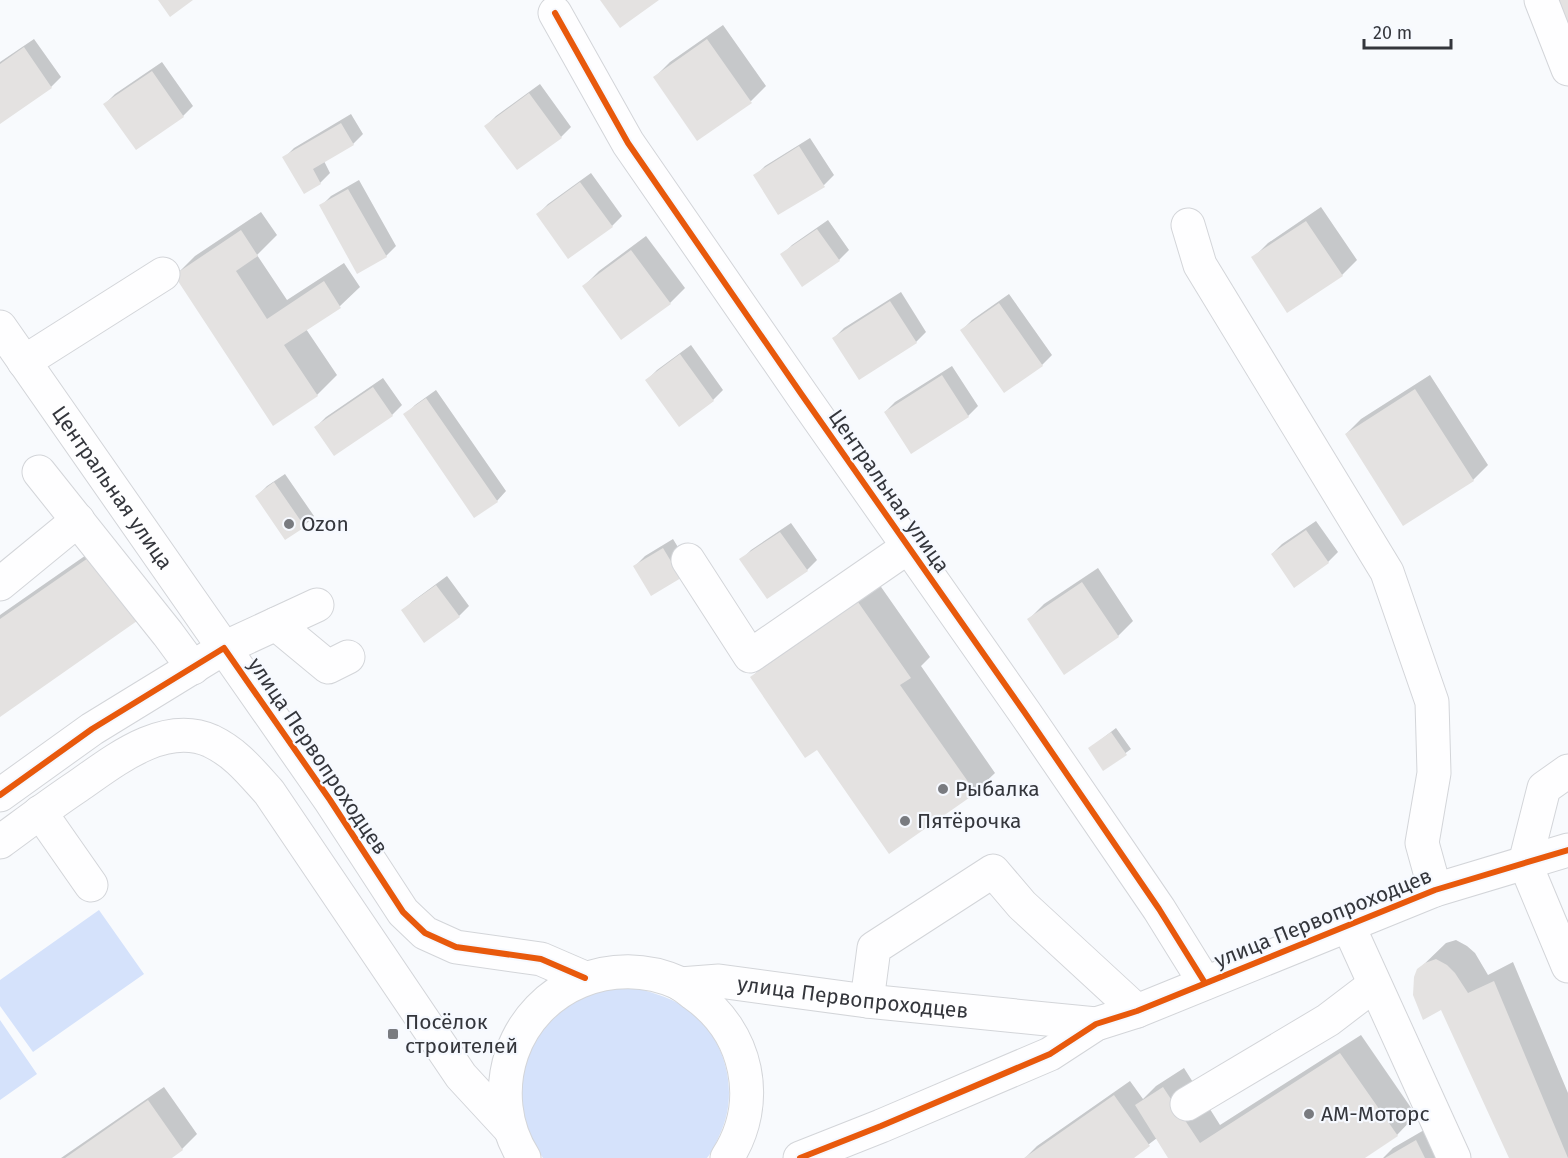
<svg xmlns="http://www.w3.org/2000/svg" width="1568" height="1158" viewBox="0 0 1568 1158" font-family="'Fira Sans',sans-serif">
<rect width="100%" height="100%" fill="#f8fafd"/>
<path fill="#d5e2fb" d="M 99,910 L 144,974 L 33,1052 L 0,1006 L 0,980 Z
M 633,987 C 657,994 681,1000 699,1018 C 728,1049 738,1095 720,1134 C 716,1143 713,1151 707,1158 L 543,1158 L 529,1138 L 519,1103 L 522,1066 L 538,1033 L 563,1007 L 596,991 Z
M 0,1020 L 37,1074 L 0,1100 Z"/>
<path fill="#0003" d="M 723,25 L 766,86 L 751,101 L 655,77 L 670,62 Z
M 34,39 L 61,77 L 51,87 L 0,122 L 0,62 Z
M 162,62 L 193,106 L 183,116 L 105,104 L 115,94 Z
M 540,84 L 571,127 L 561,137 L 486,126 L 496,116 Z
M 351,114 L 363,134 L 353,144 L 324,161 L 330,173 L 320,183 L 304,192 L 284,158 L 294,148 Z
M 810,138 L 834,175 L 824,185 L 755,176 L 765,166 Z
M 591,173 L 622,216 L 612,226 L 538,214 L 548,204 Z
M 359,180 L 396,246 L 386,256 L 321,206 L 331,196 Z
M 1321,207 L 1357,260 L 1342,275 L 1253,258 L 1268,243 Z
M 261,212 L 277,235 L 257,255 L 287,300 L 344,263 L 360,287 L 340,306 L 306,329 L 337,375 L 317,395 L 274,424 L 176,275 L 195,256 Z
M 828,220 L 849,250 L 839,260 L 782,255 L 792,245 Z
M 646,236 L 685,288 L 670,303 L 584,286 L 599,271 Z
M 901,292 L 926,332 L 916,342 L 834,338 L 844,328 Z
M 1009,294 L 1052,355 L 1042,365 L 962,330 L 972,320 Z
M 691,345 L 723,390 L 713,400 L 647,380 L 657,370 Z
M 952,366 L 978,406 L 968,416 L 885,412 L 895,402 Z
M 1430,375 L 1488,465 L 1473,480 L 1346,434 L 1361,419 Z
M 383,378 L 402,405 L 392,415 L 316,427 L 326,417 Z
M 436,390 L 506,491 L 497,501 L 405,415 L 415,405 Z
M 285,474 L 314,516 L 304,526 L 257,496 L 267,486 Z
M 1316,521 L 1338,552 L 1328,562 L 1272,554 L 1282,544 Z
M 791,523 L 817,560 L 807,570 L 741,560 L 751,550 Z
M 112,537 L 0,715 L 0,615 Z
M 673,539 L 690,567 L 635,566 L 645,556 Z
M 1098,568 L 1133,621 L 1118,636 L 1029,619 L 1044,604 Z
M 447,576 L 469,606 L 459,616 L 403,610 L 413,601 Z
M 879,584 L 930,657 L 921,666 L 995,773 L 975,792 L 817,748 L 752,677 L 771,658 Z
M 1116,728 L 1131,749 L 1104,769 L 1090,748 Z
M 1456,940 L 1467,946 L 1475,953 L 1488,975 L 1513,962 L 1568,1093 L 1568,1158 L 1510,1158 L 1442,1008 L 1418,970 L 1446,943 Z
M 1361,1035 L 1416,1115 L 1397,1135 L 1362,1158 L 1170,1158 L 1157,1138 L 1131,1158 L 1025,1158 L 1037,1146 L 1130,1081 L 1143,1099 L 1156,1086 L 1184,1068 L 1220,1125 Z
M 164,1087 L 197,1134 L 182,1149 L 169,1158 L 61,1158 Z
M 1431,1126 L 1447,1158 L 1383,1158 L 1393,1148 Z"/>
<path fill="#e4e2e1" d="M 158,0 L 193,0 L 170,17 Z
M 600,0 L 659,0 L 620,28 Z
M 1558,0 L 1568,0 L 1568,23 L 1562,17 Z
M 707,39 L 752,103 L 697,141 L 653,77 Z
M 24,47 L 52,88 L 0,124 L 0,64 Z
M 152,71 L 184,117 L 136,150 L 103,104 Z
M 529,93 L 562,138 L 517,170 L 484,126 Z
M 341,123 L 354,145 L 313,169 L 321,184 L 304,194 L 282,157 Z
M 799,146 L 825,187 L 778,215 L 753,175 Z
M 580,182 L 613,227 L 568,259 L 536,214 Z
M 348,189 L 387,257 L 357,274 L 319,205 Z
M 1306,221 L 1343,276 L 1287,313 L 1251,257 Z
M 817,229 L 840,261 L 802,287 L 780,254 Z
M 241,230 L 258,256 L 236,271 L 267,319 L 324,281 L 341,308 L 284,345 L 318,396 L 273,426 L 174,275 Z
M 631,250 L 671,304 L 621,340 L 582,286 Z
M 890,301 L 917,343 L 859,380 L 832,338 Z
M 999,303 L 1043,366 L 1004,393 L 960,330 Z
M 680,354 L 714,401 L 679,427 L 645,380 Z
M 942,375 L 969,417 L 911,454 L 884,412 Z
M 373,387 L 393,416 L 334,456 L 314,427 Z
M 1415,389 L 1474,481 L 1403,526 L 1345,434 Z
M 426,398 L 498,502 L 474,518 L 403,414 Z
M 274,482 L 305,527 L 285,540 L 255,496 Z
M 1306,530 L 1329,563 L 1294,588 L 1271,554 Z
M 780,532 L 808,571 L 767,599 L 739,559 Z
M 663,548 L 681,578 L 651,596 L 633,566 Z
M 91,556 L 137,621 L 0,717 L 0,619 Z
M 1082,582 L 1119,637 L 1064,675 L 1027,619 Z
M 436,585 L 460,617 L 424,643 L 401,610 Z
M 858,602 L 911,678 L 900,685 L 976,793 L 889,854 L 817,750 L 805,758 L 750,677 Z
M 1111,732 L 1127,755 L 1103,771 L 1088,748 Z
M 1436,959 L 1447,965 L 1455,973 L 1468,993 L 1494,981 L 1568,1158 L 1509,1158 L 1441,1010 L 1423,1020 L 1413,995 L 1414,977 L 1417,969 L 1425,963 Z
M 1340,1053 L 1398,1136 L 1365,1158 L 1168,1158 L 1135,1105 L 1163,1087 L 1200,1143 Z
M 1114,1095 L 1150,1146 L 1134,1158 L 1024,1158 Z
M 148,1100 L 183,1150 L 172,1158 L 65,1158 Z
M 1416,1140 L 1425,1158 L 1385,1158 Z"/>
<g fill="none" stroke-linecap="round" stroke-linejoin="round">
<g stroke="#d3d5d9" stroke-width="35">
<g id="minor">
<path d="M 1541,0 L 1568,69"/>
<path d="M 555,13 L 628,143 L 802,395 L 1025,713 L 1159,909 L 1205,983"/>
<path d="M 1188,225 L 1200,265 L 1387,572 L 1432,702 L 1434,773 L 1422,843 L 1435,890"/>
<path id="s1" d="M 0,327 L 224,648 L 317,605"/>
<path d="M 24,362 L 163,274"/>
<path d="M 39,472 L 168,634 L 193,668"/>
<path d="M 688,560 L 750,656 L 908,547"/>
<path d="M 0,584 L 78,520"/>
<path d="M 276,624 L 328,667 L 348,657"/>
<path d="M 1568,771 L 1544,788 L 1525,863 L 1568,966"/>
<path d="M 0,795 L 92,729 L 224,648 L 330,800 L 403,912 L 425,933 L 456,947 L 541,959 L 585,978"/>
<path d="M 40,812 L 91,885"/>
<path d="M 0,842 C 26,823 51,804 78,786 C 114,761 164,720 211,741 C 236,753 250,771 269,792 L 461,1076 L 509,1128"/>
<path d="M 1348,925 L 1454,1158"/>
<path id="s2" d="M 680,984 L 719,981 L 867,1001 L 1096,1024"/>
<path d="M 867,1001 L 874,948 L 993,871 L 1022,905 L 1137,1011"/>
<path d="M 1187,1104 L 1328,1020 L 1374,985"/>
<path d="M 524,1158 C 504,1127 500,1088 512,1053 C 536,985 613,953 679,983 C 684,986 689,990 694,994 C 748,1032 763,1102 727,1158"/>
<path d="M 800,1158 L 881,1126 L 1050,1054 L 1096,1024 L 1137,1011 L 1435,890 L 1568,850"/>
</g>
</g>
<use href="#minor" stroke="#fefeff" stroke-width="33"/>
<g stroke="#f6f9ff" stroke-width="10">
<path id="cycleway" d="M 555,13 L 628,143 L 802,395 L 1025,713 L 1159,909 L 1205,983
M 0,795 L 92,729 L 224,648 L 330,800 L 403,912 L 425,933 L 456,947 L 541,959 L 585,978
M 800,1158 L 881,1126 L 1050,1054 L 1096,1024 L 1137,1011 L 1435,890 L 1568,850"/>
</g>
<use href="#cycleway" stroke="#e8590c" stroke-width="6"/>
</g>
<g fill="#797b80" stroke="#f6f9ff" stroke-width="2">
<circle cx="289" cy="524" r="6"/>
<circle cx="943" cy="789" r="6"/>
<circle cx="905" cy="821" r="6"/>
<rect x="387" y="1028" width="12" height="12" rx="3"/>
<circle cx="1309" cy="1114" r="6"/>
</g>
<g text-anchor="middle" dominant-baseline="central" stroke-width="4.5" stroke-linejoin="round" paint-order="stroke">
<g font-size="21" fill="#34363c" stroke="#f6f9ff">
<text stroke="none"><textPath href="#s1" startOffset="196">Центральная улица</textPath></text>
<text transform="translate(889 491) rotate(55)">Центральная улица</text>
<text transform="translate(318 756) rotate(56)">улица Первопроходцев</text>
<text transform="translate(1323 918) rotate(-22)">улица Первопроходцев</text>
<text stroke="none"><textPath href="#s2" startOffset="174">улица Первопроходцев</textPath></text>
</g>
<g font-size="21" fill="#34363c" stroke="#f6f9ff" text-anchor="start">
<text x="301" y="524">Ozon</text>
<text x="955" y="789">Рыбалка</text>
<text x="917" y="821">Пятёрочка</text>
<text x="405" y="1022">Посёлок<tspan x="405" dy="24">строителей</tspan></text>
<text x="1321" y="1114">АМ-Моторс</text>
</g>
</g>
<path d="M1364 39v9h87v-9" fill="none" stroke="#34363c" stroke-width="3"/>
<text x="1373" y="39" font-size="18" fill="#34363c" stroke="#f6f9ff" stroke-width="4.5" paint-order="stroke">20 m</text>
</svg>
